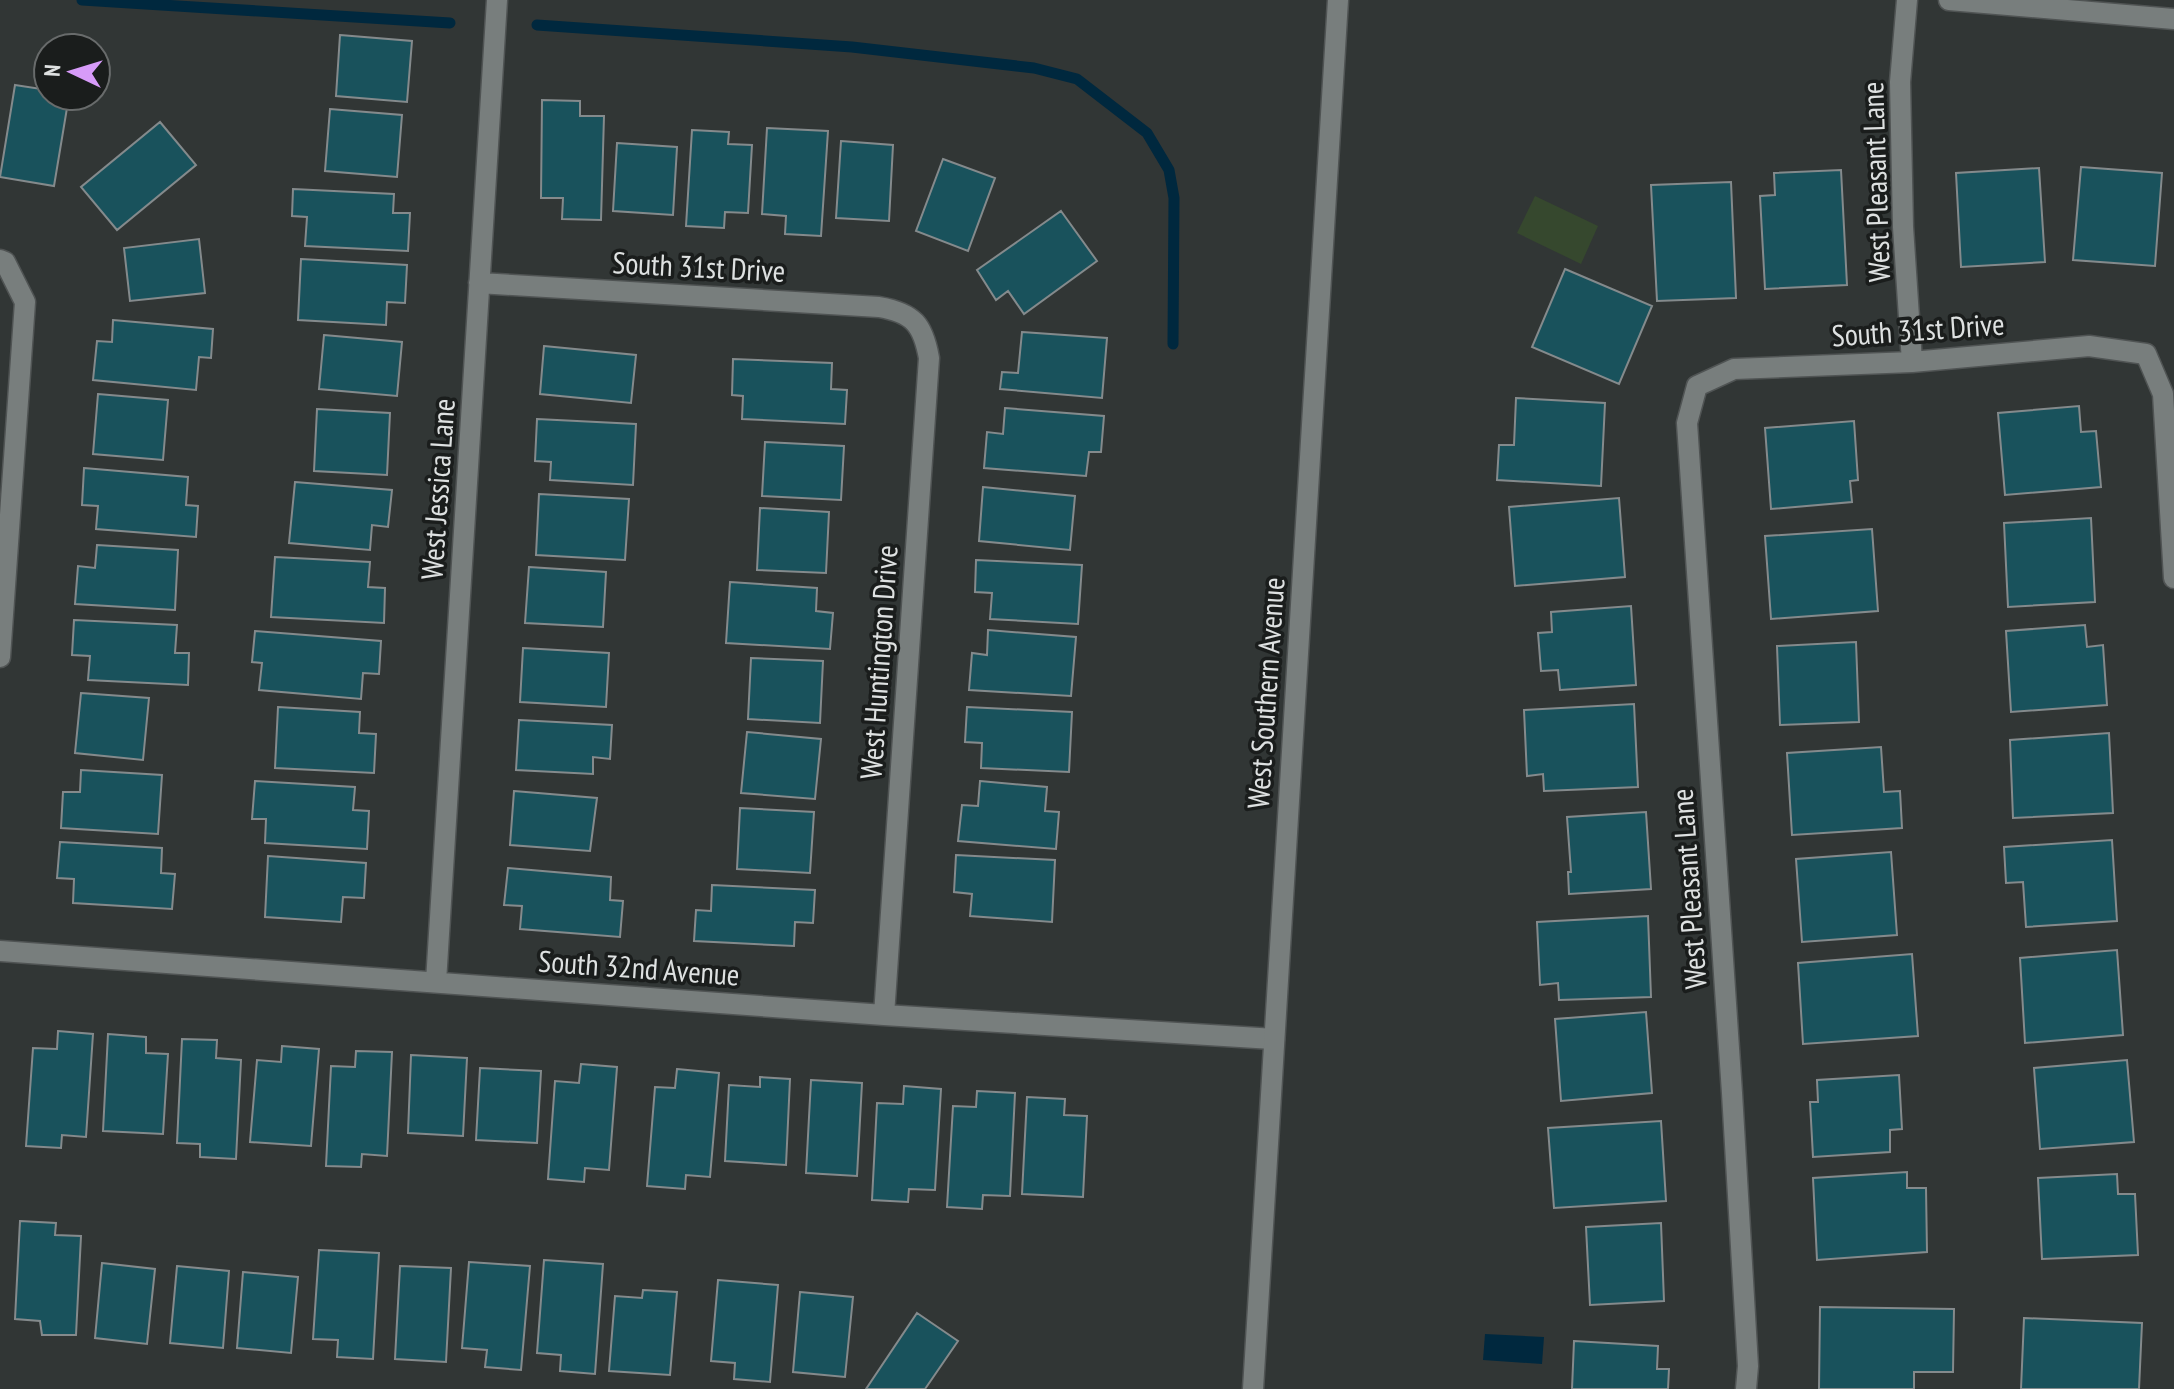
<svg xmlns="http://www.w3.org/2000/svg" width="2174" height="1389" viewBox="0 0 2174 1389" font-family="'PT Sans Narrow',sans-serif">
<rect width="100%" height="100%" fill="#313635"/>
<path fill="#36482e" d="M 1535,196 L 1598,226 L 1581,264 L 1517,233 Z"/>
<path fill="#00283e" d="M 1485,1334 L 1544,1337 L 1542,1364 L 1483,1360 Z"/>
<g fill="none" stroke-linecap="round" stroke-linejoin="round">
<path stroke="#00283e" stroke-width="11" d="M 82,0 L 450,23
M 537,25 L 852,47 L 1034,68 L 1077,79 L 1147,133 L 1169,170 L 1174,198 L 1173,344"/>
</g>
<path fill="#19525c" stroke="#848a8c" stroke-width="2" d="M 340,35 L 412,41 L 407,102 L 336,96 Z
M 15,85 L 48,90 L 48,96 L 69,96 L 54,186 L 0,177 Z
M 542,100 L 580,101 L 580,116 L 604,116 L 601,220 L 562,219 L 563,198 L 541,198 Z
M 330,109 L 402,115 L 397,177 L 325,171 Z
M 160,122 L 196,165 L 117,230 L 81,187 Z
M 767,128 L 828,131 L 821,236 L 785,234 L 786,216 L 762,214 Z
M 692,130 L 729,132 L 728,144 L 752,145 L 748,213 L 725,212 L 724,228 L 686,226 Z
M 841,141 L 893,145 L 889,221 L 836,218 Z
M 617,143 L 677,147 L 673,215 L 613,211 Z
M 943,159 L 995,178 L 968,251 L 916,231 Z
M 2081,167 L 2162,173 L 2155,266 L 2073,260 Z
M 2039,168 L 2045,262 L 1961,267 L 1956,173 Z
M 1841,170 L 1847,285 L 1765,289 L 1760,196 L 1775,195 L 1774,173 Z
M 1731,182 L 1736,298 L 1657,301 L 1651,185 Z
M 293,189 L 394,194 L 393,213 L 410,213 L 408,251 L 305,246 L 307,217 L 292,216 Z
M 1061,211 L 1097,261 L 1024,314 L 1008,291 L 996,300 L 977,270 Z
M 199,239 L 205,293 L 130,301 L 124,248 Z
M 301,259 L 407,265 L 405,303 L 387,302 L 386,325 L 298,320 Z
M 1565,269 L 1652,306 L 1619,384 L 1532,347 Z
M 113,320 L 213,329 L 211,358 L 199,357 L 196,390 L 93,380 L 97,341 L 112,342 Z
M 1022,332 L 1107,338 L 1102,398 L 1000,389 L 1002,372 L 1018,373 Z
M 324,335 L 402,342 L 397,396 L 319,389 Z
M 544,346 L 636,355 L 631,403 L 540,394 Z
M 733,359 L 832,363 L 831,389 L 847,390 L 845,424 L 742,419 L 743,396 L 732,395 Z
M 98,394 L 168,400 L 163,460 L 93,454 Z
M 1516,398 L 1605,403 L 1601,486 L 1497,480 L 1499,445 L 1514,445 Z
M 2079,406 L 2081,432 L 2096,431 L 2101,487 L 2005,495 L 1998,413 Z
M 1005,408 L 1104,416 L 1101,452 L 1089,452 L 1086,476 L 984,468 L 987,432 L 1003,434 Z
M 317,409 L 390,413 L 387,475 L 314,471 Z
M 537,419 L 636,424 L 633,485 L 550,480 L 551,462 L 535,461 Z
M 1854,421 L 1858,480 L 1850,481 L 1852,502 L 1771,509 L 1765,428 Z
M 765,442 L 844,446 L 841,500 L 762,496 Z
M 84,468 L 188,477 L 186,505 L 198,506 L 196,537 L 96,529 L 98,506 L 82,505 Z
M 295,482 L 392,490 L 388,527 L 372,525 L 370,550 L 289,543 Z
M 983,487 L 1075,496 L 1070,550 L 979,541 Z
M 539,494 L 629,499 L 625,560 L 536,555 Z
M 1619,498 L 1625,577 L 1515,586 L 1509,507 Z
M 760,508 L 829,512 L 826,573 L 757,570 Z
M 2091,518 L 2095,602 L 2008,607 L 2004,523 Z
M 1872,529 L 1878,611 L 1771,619 L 1765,536 Z
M 97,545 L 178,550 L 175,610 L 75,604 L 78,566 L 95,568 Z
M 275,557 L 370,562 L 368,587 L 385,588 L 384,623 L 271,617 Z
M 976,560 L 1082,565 L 1078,624 L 990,619 L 992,593 L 975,592 Z
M 529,567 L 606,572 L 603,627 L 525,623 Z
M 730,582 L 817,588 L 816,611 L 833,613 L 830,649 L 726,643 Z
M 1631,606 L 1636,685 L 1560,690 L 1558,670 L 1541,671 L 1538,633 L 1552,632 L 1551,612 Z
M 74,620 L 177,625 L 175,653 L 189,653 L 188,685 L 88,680 L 90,656 L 72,655 Z
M 2085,625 L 2087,647 L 2103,645 L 2107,705 L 2011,712 L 2006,631 Z
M 988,630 L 1076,637 L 1071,696 L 969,690 L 972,653 L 987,655 Z
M 255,631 L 381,641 L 379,674 L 363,673 L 361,699 L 259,690 L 262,663 L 252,662 Z
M 1856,642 L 1859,722 L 1780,725 L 1777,646 Z
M 523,648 L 609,653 L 606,707 L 520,702 Z
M 751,658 L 823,661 L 820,723 L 748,719 Z
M 81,693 L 149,698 L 143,760 L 75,753 Z
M 1634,704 L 1638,787 L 1544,791 L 1543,774 L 1527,776 L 1524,710 Z
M 278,707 L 360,712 L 359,733 L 376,734 L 374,773 L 275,768 Z
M 967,707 L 1072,712 L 1069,772 L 981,768 L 982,743 L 965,742 Z
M 519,720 L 612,725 L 610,759 L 593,757 L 593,774 L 516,770 Z
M 747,732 L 821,739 L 815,799 L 741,793 Z
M 2109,733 L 2113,813 L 2013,818 L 2010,740 Z
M 1881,747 L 1884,792 L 1900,791 L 1902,828 L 1792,835 L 1787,753 Z
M 81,770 L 162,775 L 158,834 L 61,828 L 63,792 L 80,792 Z
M 255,781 L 355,787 L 353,810 L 369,811 L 367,849 L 265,843 L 266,819 L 252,819 Z
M 980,781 L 1047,787 L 1045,811 L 1059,812 L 1056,849 L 958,841 L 962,805 L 978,806 Z
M 514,791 L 597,798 L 590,851 L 510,845 Z
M 740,808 L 814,812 L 810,873 L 737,869 Z
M 1646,812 L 1651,889 L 1569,894 L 1568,872 L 1571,872 L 1567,817 Z
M 2112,840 L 2117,921 L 2026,927 L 2023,882 L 2006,883 L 2004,847 Z
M 60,842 L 162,848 L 161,873 L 175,874 L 172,909 L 73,903 L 74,879 L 57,878 Z
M 1891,852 L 1897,935 L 1802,942 L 1796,859 Z
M 956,855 L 1055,860 L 1052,922 L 970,916 L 972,894 L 954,892 Z
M 268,856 L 366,863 L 364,898 L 343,897 L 341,922 L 265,917 Z
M 508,868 L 611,877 L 610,900 L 623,901 L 620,937 L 520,929 L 522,906 L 504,905 Z
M 712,885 L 815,890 L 813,923 L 795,922 L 794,946 L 694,941 L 696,910 L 711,911 Z
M 1648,916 L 1651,997 L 1559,1000 L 1558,983 L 1540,985 L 1537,922 Z
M 2117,950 L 2123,1035 L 2025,1043 L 2020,958 Z
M 1912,954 L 1918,1036 L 1803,1044 L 1798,963 Z
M 1646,1012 L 1652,1093 L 1561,1101 L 1555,1019 Z
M 58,1031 L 93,1034 L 86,1137 L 62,1135 L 61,1148 L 26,1146 L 33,1048 L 57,1049 Z
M 108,1034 L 146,1037 L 146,1053 L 168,1054 L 163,1134 L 103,1131 Z
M 182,1039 L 217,1040 L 216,1058 L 241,1060 L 236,1159 L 200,1157 L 200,1144 L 177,1143 Z
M 282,1046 L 319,1049 L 311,1146 L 250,1142 L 257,1060 L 281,1062 Z
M 356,1051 L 392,1052 L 387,1156 L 362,1154 L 361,1167 L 326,1166 L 331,1066 L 355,1067 Z
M 411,1055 L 467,1058 L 463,1136 L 408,1133 Z
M 2127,1060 L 2134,1142 L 2040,1149 L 2034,1068 Z
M 581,1064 L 617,1067 L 609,1170 L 585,1168 L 584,1182 L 548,1179 L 555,1081 L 579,1083 Z
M 480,1068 L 541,1071 L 537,1143 L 476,1140 Z
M 677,1069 L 719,1073 L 710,1177 L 686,1175 L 685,1189 L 647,1186 L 655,1087 L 675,1088 Z
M 1899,1075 L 1902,1129 L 1890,1130 L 1890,1152 L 1813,1157 L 1810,1102 L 1818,1102 L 1817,1080 Z
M 760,1077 L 790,1079 L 786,1165 L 725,1161 L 729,1085 L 760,1087 Z
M 811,1080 L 862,1083 L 857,1176 L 806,1173 Z
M 904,1086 L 941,1089 L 935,1190 L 909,1189 L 908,1202 L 872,1200 L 877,1103 L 903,1104 Z
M 977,1091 L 1015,1093 L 1010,1196 L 983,1195 L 982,1209 L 947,1207 L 953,1106 L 976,1107 Z
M 1027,1097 L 1065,1099 L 1064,1115 L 1087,1116 L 1083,1197 L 1022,1194 Z
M 1661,1121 L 1666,1201 L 1554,1208 L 1548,1128 Z
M 1907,1172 L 1907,1188 L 1926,1188 L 1927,1252 L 1817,1260 L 1813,1178 Z
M 2117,1174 L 2118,1194 L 2135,1194 L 2138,1255 L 2042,1259 L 2038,1178 Z
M 20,1221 L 56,1223 L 55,1235 L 81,1236 L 76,1335 L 42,1335 L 40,1321 L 15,1319 Z
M 1661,1223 L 1664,1301 L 1590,1305 L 1586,1227 Z
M 319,1250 L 379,1253 L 373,1359 L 337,1357 L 338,1340 L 313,1339 Z
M 544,1260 L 603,1264 L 595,1374 L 560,1371 L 561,1355 L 537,1353 Z
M 469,1262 L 530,1266 L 521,1370 L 485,1367 L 487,1350 L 462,1348 Z
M 102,1263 L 155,1269 L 147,1344 L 95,1338 Z
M 177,1266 L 229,1271 L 223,1348 L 170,1343 Z
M 400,1266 L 451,1268 L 446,1362 L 395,1359 Z
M 243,1272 L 298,1277 L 291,1353 L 237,1348 Z
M 718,1280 L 778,1285 L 770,1382 L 734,1379 L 735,1363 L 711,1361 Z
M 643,1290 L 677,1292 L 670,1375 L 609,1371 L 615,1296 L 642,1298 Z
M 800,1292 L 853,1297 L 845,1377 L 793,1372 Z
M 1820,1307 L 1954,1309 L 1953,1372 L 1914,1372 L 1914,1389 L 1819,1389 Z
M 917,1313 L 958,1341 L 925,1389 L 866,1389 Z
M 2024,1318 L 2142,1323 L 2139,1389 L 2021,1389 Z
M 1574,1341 L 1658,1346 L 1657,1369 L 1669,1369 L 1668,1389 L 1572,1389 Z"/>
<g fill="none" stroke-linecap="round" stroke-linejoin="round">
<g stroke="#505454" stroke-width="23">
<path id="street" d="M 1907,0 L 1900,82 L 1903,227 L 1912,362
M 0,260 L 5,262 L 25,302 L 0,657
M 479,283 L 879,307 C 914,313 923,325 929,358 L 884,1015
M 0,951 L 884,1015 L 1274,1039
M 436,982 L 497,0
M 1746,1389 L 1748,1366 L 1732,1093 L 1687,423 L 1697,386 L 1734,369 L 1912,362 L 2089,346 L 2146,354 L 2163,394 L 2174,578"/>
</g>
<g stroke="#505454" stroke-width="23">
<path id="secondary" d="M 1949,0 L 2174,19
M 1253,1389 L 1338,0"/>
</g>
<use href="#street" stroke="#787e7d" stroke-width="20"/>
<use href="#secondary" stroke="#787e7d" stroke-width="20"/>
</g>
<g text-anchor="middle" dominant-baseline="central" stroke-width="7" stroke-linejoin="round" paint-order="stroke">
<g font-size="30" fill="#dee1e1" stroke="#1a1d1c">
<text transform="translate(1875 182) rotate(-92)">West Pleasant Lane</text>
<text transform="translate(699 266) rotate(3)">South 31st Drive</text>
<text transform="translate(1918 329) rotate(-4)">South 31st Drive</text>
<text transform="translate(437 489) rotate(-86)">West Jessica Lane</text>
<text transform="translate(878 662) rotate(-86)">West Huntington Drive</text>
<text transform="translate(1265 693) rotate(-86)">West Southern Avenue</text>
<text transform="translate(1688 889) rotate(-94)">West Pleasant Lane</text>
<text transform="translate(639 967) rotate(4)">South 32nd Avenue</text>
</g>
</g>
<g transform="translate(72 72) rotate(274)"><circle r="38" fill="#1a1d1c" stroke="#686b6b" stroke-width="2"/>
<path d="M0-6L14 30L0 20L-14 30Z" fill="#d79bf9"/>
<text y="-12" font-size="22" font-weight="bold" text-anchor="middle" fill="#dee1e1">N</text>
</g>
</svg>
